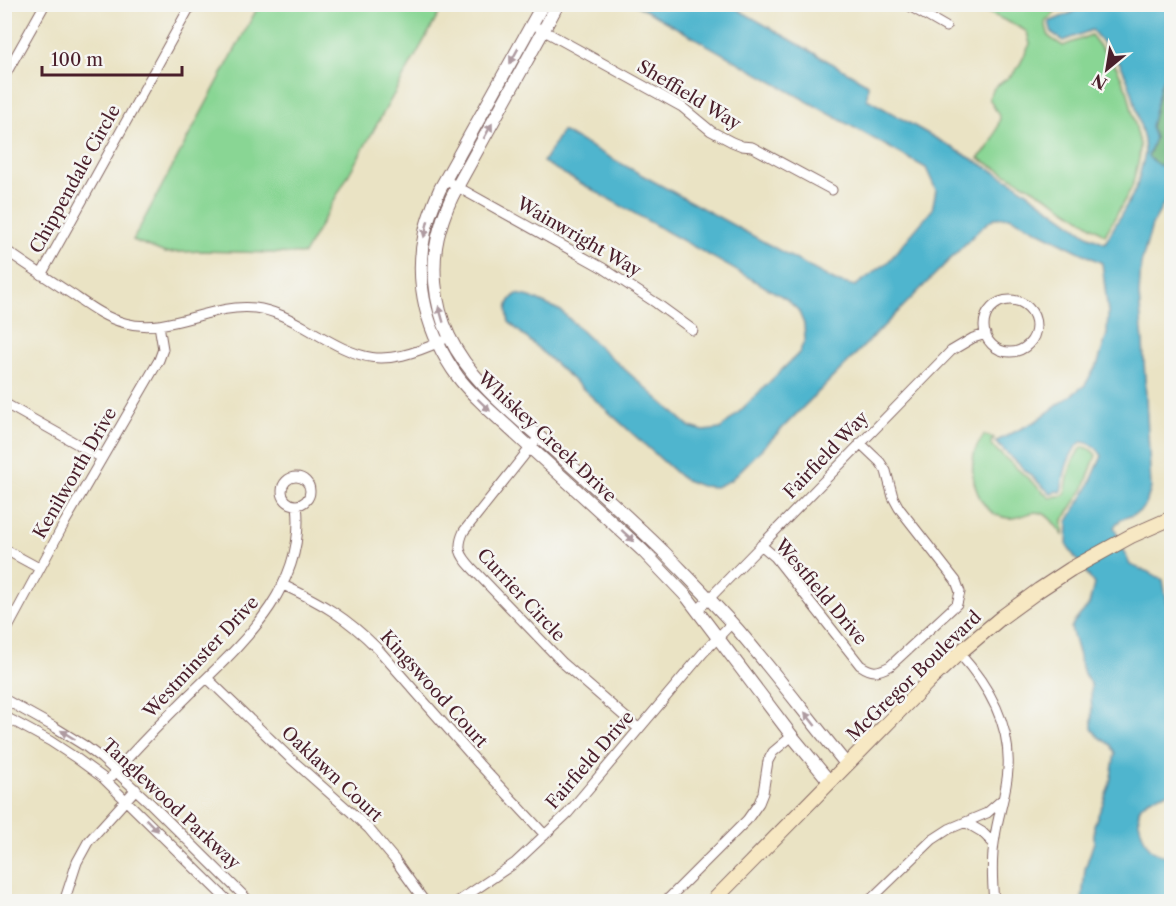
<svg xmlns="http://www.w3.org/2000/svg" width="1176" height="906" viewBox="0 0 1176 906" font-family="'Libre Caslon Text',serif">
<rect width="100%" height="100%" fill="#f6f6f2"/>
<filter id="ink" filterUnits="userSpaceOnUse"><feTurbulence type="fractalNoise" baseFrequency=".0167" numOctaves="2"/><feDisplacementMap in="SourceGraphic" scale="12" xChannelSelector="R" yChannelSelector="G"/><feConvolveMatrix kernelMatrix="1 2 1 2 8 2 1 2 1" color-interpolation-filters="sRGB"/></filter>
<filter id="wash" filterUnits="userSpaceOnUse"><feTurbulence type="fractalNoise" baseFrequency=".008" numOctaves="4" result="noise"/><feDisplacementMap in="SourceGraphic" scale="24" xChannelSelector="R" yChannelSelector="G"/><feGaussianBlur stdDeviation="1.35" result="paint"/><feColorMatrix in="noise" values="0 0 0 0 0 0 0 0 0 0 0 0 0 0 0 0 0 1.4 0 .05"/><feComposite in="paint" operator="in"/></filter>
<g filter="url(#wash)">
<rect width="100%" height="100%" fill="#eae3c4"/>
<path fill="#89d694" stroke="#6a7a60" stroke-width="1.5" d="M 259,5 L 444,5 L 304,254 L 201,251 L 165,253 L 133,240 Z
M 978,5 L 1063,5 L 1058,7 L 1052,16 L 1046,20 L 1045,22 L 1049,37 L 1063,46 L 1091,35 L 1117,68 L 1128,93 L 1140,145 L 1139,159 L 1132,187 L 1105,235 L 1054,201 L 978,158 C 993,145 995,136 1000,118 L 989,98 L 994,88 L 1013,74 L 1020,64 L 1030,44 L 1027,32 C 1012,21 992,18 978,5 Z
M 984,435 L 994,438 L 991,442 L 992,446 L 1050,498 L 1057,496 L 1062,496 L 1065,494 C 1068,478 1070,458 1083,447 C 1088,447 1092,450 1096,455 L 1084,488 L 1063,520 L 1063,535 C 1057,528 1052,518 1044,514 C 1032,508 1019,520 1008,518 C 979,515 969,479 974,455 C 975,448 980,441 984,435 Z"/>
<path fill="#6eb77e" stroke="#5c6b54" stroke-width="1.5" d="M 1171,72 L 1171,153 L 1160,166 L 1148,158 L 1155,138 L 1151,127 L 1161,83 L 1165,77 Z"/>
<path fill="#4fb5ce" stroke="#4c6a7c" stroke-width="1.5" d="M 1144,4 L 1146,8 L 1155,5 L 1171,5 L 1171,72 L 1165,77 L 1161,83 L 1151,127 L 1155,138 L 1148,157 L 1160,166 L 1171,153 L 1171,191 L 1152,225 L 1141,264 L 1139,295 L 1143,342 L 1151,488 C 1148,496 1147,506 1140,511 C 1131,518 1120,516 1114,527 L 1130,565 L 1151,573 L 1163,580 L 1171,623 L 1171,792 C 1161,794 1148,798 1141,806 C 1134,816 1144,844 1153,851 C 1159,855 1165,856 1171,856 L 1171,901 L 1082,901 L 1085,869 L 1094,842 L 1094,825 L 1103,803 L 1110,783 L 1115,753 L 1111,745 L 1099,737 L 1092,729 L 1091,685 L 1084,674 L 1071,628 L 1074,622 L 1089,605 L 1094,584 L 1067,546 L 1068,521 L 1087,490 L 1102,456 C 1096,447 1092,443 1081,442 C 1067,455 1064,474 1061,492 L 1057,491 L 1051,494 L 995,442 L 1036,421 L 1085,385 L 1098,363 L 1107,334 L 1108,313 L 1102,263 L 1010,217 L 994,218 L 981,228 L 731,480 L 716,487 L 701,486 L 683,479 L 509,322 C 506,310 506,301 517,294 L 530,297 L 561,311 L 587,336 L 690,427 L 704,431 L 720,429 L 738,413 L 799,353 L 805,339 L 804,324 L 798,310 L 785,298 L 543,162 L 562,131 L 835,281 L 855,286 L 888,262 L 932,210 L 936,190 L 926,168 L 636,5 L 730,5 L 868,84 L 867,99 L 1014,183 L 1089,236 L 1105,243 L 1136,189 L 1145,154 L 1144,140 L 1132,92 L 1121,65 L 1092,30 L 1063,41 L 1052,33 L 1049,22 L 1073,12 L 1081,5 Z"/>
</g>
<g filter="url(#ink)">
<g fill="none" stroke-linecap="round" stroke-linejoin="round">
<g stroke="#826461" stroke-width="11">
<path id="minor" d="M 906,4 L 946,27
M 539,28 L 682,107 L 711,131 L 732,142 L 742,146 L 752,147 L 832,190
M 4,77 L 45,4
M 445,180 L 603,268 L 656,303 L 693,330
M 4,249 C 27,265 50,280 73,295 C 89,306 105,318 125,323 C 169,335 211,303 255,308 C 273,310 290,319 306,328 C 363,361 379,369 442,341
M 41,275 L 188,10 L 189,4
M984 326a26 26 0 1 1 52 0a26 26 0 1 1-52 0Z
M 4,403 L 102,458
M 534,443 L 464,531 C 456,548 460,555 472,568 L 563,663 L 639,729
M282 491a14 14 0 1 1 28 0a14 14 0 1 1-28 0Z
M 761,545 L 775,557 L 860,665 C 872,673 877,673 890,666 L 957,604 L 960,592 L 956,581 L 899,508 L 893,497 L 886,471 L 880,462 L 860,443
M 4,549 L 39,568
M 283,585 C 322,603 346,617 377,648 L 479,764 L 545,835
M 697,611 L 951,351 L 973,338 L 986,334
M 4,635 L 65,522 L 159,360 L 163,349 L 159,325
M 959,653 C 988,685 1011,724 1008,769 C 1007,792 998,814 995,837 C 991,858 992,880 994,902
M 207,678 L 290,758 L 352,813 L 369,829 L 395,860 L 425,902
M 4,699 L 56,728 L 85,746 L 101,758 L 150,803 L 250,902
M 4,716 L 50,741 L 76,758 L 102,777 L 229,902
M 107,782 C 132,751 161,723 189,695 C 242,644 307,587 297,505
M 965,822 L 982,832 L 994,844
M 64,902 L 77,862 L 88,842 L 136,789
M 457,902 L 515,863 L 568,813 L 703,653 L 731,624
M 665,902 L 747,820 L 759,803 L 763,793 L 768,761 L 773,752 L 792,736
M 868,902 L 932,840 L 949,829 L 987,813 L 1003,799"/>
</g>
<g stroke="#826461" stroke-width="14">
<path id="tertiary" d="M 543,4 L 440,189 C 434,203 428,217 425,232 C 413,283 428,336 458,377 C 466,388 476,397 486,407 L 642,550 L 687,597 L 792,736 L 830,782
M 558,4 L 457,187 C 450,200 444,214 440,229 C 430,263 434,304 449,336 C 470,380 510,411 546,443 C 585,478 625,514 663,551 C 688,577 714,603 738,630 C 776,674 810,720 847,765"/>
</g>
<g stroke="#826461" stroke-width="16">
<path id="secondary" d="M 712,902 L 927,683 L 959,653 L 1002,617 L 1039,590 L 1071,569 L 1131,536 L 1172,518"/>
</g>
<use href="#minor" stroke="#fff" stroke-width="9"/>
<use href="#tertiary" stroke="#fff" stroke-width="12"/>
<use href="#secondary" stroke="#f7e8c3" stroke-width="14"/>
</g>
<defs><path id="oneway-solid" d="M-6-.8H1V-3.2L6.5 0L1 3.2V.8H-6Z" transform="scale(1.5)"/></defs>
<g fill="#ae9aa0">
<use href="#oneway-solid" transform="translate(514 56) rotate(119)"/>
<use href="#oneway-solid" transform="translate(488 131) rotate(-61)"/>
<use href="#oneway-solid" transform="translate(426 229) rotate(104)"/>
<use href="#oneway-solid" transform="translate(441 314) rotate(-106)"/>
<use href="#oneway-solid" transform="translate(484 405) rotate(44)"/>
<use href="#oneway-solid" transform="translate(628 536) rotate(42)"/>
<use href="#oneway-solid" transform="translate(810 719) rotate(-128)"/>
<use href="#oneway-solid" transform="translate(68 735) rotate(-148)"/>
<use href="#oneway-solid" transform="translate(152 825) rotate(45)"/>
</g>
</g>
<g text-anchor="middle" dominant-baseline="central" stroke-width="5" stroke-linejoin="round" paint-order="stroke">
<g font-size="18" fill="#4a1f2b" stroke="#f6f6f2">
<text transform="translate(689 95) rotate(31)">Sheffield Way</text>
<text transform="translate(75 179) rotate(-61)">Chippendale Circle</text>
<text transform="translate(579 237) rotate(30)">Wainwright Way</text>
<text transform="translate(547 437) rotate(43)">Whiskey Creek Drive</text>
<text transform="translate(826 455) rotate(-46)">Fairfield Way</text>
<text transform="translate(75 473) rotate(-60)">Kenilworth Drive</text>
<text transform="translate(821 592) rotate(50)">Westfield Drive</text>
<text transform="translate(521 595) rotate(47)">Currier Circle</text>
<text transform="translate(201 657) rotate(-47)">Westminster Drive</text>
<text transform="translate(914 676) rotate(-44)">McGregor Boulevard</text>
<text transform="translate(434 689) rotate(48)">Kingswood Court</text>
<text transform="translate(590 760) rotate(-49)">Fairfield Drive</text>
<text transform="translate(332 774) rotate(43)">Oaklawn Court</text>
<text transform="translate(171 804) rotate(43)">Tanglewood Parkway</text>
</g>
</g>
<rect width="1176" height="906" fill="none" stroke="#f6f6f2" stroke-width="24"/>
<g transform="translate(1107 69) rotate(210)" stroke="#f6f6f2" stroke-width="4.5" paint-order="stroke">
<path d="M0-4.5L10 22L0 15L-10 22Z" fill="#4a1f2b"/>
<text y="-9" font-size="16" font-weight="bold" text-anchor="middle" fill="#4a1f2b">N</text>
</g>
<path d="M42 66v9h140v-9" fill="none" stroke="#4a1f2b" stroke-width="3"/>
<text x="51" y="66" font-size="18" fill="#4a1f2b" stroke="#f6f6f2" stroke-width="4.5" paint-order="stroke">100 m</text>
</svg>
